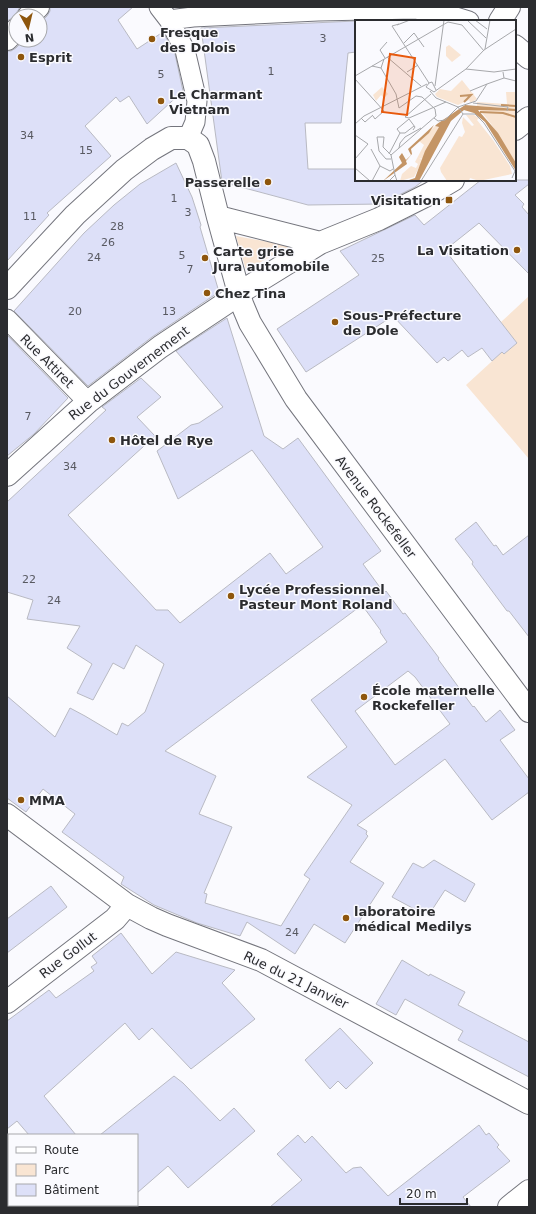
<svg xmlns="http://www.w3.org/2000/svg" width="536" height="1214" viewBox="0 0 536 1214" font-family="'DejaVu Sans',sans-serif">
<rect width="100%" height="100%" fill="#fafafe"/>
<path fill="#f9e5d3" d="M 236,236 L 290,246 L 246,270 Z
M 529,296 L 529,459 L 466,385 L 502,352 L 504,354 L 516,343 L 501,322 Z"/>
<path fill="#dde0f8" stroke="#b9bac3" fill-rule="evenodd" d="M 7,7 L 20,7 L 17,12 L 16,18 L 12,18 L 7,21 Z
M 50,7 L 133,7 L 118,20 L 137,49 L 163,32 L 175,54 L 183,91 L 147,124 L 129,96 L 120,102 L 116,97 L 85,126 L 111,156 L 47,213 L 49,215 L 7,261 L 7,51 L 11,51 L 16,48 L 24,40 L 40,40 L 40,23 L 47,16 L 50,11 Z
M 356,21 L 356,52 L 348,53 L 341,123 L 305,123 L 308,169 L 356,169 L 356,180 L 424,180 L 415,187 L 381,204 L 308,205 L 222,182 L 201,28 Z
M 176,163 L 192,197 L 201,225 L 200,227 L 219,292 L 152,337 L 88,386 L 14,311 L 84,233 L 114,205 L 140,184 Z
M 481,180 L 529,180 L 529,184 L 515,195 L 524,204 L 522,207 L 529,215 L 529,274 L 479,223 L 445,250 L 517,343 L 504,354 L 502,352 L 492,361 L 482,348 L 468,357 L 462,350 L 448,361 L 444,357 L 437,363 L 393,316 L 306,372 L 277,329 L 359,275 L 340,251 L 415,215 L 424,225 Z
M 227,318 L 264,436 L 283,449 L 298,438 L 381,551 L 363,564 L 384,593 L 386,591 L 403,614 L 405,613 L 439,658 L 438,659 L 473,707 L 474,706 L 486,722 L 500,710 L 515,730 L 500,740 L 529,779 L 529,792 L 492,820 L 445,759 L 357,825 L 367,831 L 366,834 L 368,836 L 350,862 L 384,883 L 345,943 L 314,924 L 295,954 L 247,922 L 240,936 L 197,923 L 154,905 L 121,884 L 124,877 L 62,832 L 75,814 L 43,789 L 26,812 L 7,798 L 7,696 L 55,737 L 70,708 L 85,716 L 117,735 L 122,723 L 128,726 L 145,712 L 164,664 L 136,645 L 124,669 L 113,663 L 93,700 L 77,693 L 92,664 L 67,648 L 80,626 L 27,619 L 33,600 L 7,592 L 7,502 L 106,410 L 102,407 L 141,378 L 161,397 L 137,417 L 155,436 L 68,515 L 156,610 L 168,610 L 180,623 L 270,553 L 286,574 L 323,547 L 252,450 L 178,499 L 157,451 L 191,425 L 199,423 L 223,407 L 176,351 ZM 362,605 L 381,631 L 380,632 L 387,642 L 311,700 L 347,747 L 307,777 L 352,805 L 304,875 L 310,879 L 281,926 L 205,903 L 207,894 L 204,893 L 232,827 L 199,814 L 216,776 L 165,751 ZM 408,671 L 415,677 L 450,724 L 395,765 L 355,711 Z
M 7,335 L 68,398 L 34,434 L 7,456 Z
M 476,522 L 494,546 L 496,545 L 503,555 L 529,535 L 529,637 L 509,611 L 507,611 L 472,564 L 473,562 L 455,539 Z
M 434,860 L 475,884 L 465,902 L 445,890 L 430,913 L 421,908 L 418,911 L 392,897 L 413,863 L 423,868 Z
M 51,886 L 67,907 L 7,953 L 7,919 Z
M 121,933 L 152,974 L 176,952 L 235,970 L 222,983 L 255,1019 L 191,1069 L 152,1028 L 139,1040 L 125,1023 L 44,1096 L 76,1135 L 29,1135 L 17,1121 L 7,1129 L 7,1021 L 49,990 L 56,998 L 94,971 L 91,967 L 97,963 L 92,956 Z
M 402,960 L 429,976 L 430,974 L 465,992 L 458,1005 L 529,1042 L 529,1077 L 458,1040 L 463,1031 L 405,999 L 396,1015 L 376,1004 Z
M 340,1028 L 373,1063 L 346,1089 L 338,1081 L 330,1089 L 305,1060 Z
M 174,1076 L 183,1083 L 220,1121 L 234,1108 L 255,1131 L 188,1188 L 168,1166 L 137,1193 L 137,1135 L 100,1135 Z
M 479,1125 L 486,1135 L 489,1133 L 499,1145 L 497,1147 L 510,1161 L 463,1197 L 471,1207 L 270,1207 L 302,1180 L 277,1154 L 298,1135 L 305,1143 L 312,1136 L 346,1173 L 353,1168 L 361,1167 L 388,1196 Z"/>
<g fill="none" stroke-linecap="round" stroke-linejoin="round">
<g stroke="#74757d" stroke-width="21">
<path id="pedestrian" d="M 159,7 L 169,20 L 185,50 L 197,101 L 195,122 L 188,138
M 169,20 L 193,17 L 318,11 L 415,9 L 456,17 L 469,21
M 7,319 L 88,402"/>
</g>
<g stroke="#74757d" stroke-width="24">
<path id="minor" d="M 29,16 L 38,7
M 500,21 L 509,7
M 7,39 L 16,30
M 515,46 L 529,58
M 515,129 L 529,118
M 218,217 L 320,243
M 7,288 L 75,215 L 124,170 L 152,149 L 171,138 L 188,138 L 198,145 L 204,161 L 218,217 L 242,304 L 250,323 L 296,399 L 529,711
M 7,475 L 88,402 L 160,347 L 226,303 L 239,293 L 320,243 L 379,219 L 431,193 L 453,180
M 7,815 L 127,905 L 151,918 L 167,925 L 261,960 L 529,1103
M 7,1002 L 115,919 L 127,905"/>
</g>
<g stroke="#74757d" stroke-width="24">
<path id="secondary" d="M 7,1171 L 9,1173
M 37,1205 L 39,1207
M 509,1207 L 529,1191"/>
</g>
<use href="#pedestrian" stroke="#fff" stroke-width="19"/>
<use href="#minor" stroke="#fff" stroke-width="22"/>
<use href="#secondary" stroke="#fff" stroke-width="22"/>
</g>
<g fill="#8e560d" stroke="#fafafe" stroke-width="1.5">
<circle cx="152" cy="39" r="4"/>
<circle cx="21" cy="57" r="4"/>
<circle cx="161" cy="101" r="4"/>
<circle cx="268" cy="182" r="4"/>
<rect x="445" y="196" width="8" height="8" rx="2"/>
<circle cx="517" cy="250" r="4"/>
<circle cx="205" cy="258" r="4"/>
<circle cx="207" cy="293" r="4"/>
<circle cx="335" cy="322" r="4"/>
<circle cx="112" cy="440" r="4"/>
<circle cx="231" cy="596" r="4"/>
<circle cx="364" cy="697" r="4"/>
<circle cx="21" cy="800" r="4"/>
<circle cx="346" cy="918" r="4"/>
</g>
<g text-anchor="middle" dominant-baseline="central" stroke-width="3" stroke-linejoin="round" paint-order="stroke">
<g font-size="11" fill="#585961">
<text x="323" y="38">3</text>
<text x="271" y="71">1</text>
<text x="161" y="74">5</text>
<text x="27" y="135">34</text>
<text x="86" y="150">15</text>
<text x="174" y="198">1</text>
<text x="188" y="212">3</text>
<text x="30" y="216">11</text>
<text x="117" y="226">28</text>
<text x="108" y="242">26</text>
<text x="182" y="255">5</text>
<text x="94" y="257">24</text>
<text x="378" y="258">25</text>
<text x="190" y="269">7</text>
<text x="75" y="311">20</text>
<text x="169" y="311">13</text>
<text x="28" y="416">7</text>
<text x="70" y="466">34</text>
<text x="29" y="579">22</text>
<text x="54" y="600">24</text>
<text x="292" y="932">24</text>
</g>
<g font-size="13" font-weight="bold" fill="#2b2c2f" stroke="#fafafe" text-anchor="start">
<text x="160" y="32">Fresque<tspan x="160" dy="15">des Dolois</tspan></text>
<text x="29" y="57">Esprit</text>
<text x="169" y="94">Le Charmant<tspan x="169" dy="15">Vietnam</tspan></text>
<text x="260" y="182" text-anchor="end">Passerelle</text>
<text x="441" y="200" text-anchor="end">Visitation</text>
<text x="509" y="250" text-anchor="end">La Visitation</text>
<text x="213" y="251">Carte grise<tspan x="213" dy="15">Jura automobile</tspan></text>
<text x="215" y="293">Chez Tina</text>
<text x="343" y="315">Sous-Préfecture<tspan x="343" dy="15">de Dole</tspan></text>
<text x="120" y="440">Hôtel de Rye</text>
<text x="239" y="589">Lycée Professionnel<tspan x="239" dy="15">Pasteur Mont Roland</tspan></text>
<text x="372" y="690">École maternelle<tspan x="372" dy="15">Rockefeller</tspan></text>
<text x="29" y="800">MMA</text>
<text x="354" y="911">laboratoire<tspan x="354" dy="15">médical Medilys</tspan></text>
</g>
<g font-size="13" fill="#2b2c2f" stroke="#fafafe">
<text transform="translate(47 361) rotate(45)">Rue Attiret</text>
<text transform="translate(129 373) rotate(-37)">Rue du Gouvernement</text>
<text transform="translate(376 507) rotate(53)">Avenue Rockefeller</text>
<text transform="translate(68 955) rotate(-37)">Rue Gollut</text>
<text transform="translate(296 980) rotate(26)">Rue du 21 Janvier</text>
</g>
</g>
<g transform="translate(355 20)">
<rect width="161" height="161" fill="#fafafe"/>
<path d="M 94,25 L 106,35 L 97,42 L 91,36 L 91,27 ZM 107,60 L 122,79 L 116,83 L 114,80 L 103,85 L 82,77 L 80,74 L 85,69 L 96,71 ZM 27,67 L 33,74 L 29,78 L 26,75 L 21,81 L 18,75 ZM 151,72 L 161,72 L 161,89 L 122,86 L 122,82 L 152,84 ZM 124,89 L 161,91 L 161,143 L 136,104 ZM 111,95 L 119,95 L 124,98 L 122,100 L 138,120 L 155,146 L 157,154 L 124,161 L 115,158 L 114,161 L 92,161 L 86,152 L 85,148 L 104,116 L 107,117 L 110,112 L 107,103 L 108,97 L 117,106 L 119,105 ZM 80,106 L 84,107 L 68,139 L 64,138 L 68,140 L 59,157 L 45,161 L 47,154 L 56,146 L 61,148 L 63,144 L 60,142 L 69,125 L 64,121 Z" fill="#f9e5d3"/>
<path d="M 110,85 L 161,89 L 161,91 L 123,90 L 143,113 L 161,143 L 161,151 L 130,102 L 119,93 L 109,90 L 96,101 L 64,161 L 51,161 L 60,158 L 70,131 L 84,107 L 80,106 L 82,104 ZM 79,105 L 74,113 L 56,129 L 57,134 L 51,141 L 52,144 L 28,161 L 47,143 L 44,137 L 47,133 L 51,140 L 56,135 L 53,129 Z" fill="#c49566"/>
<path fill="none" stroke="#c49566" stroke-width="2" d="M 105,76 L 116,75 L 109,82M 146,85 L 161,86M 125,92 L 148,93 L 161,97"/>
<path fill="none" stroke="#a7a8ab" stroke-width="1" d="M 112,0 L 131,18M 120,0 L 132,9M 44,4 L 37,6 L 74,63M 42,5 L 55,0M 49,23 L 59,13 L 69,27M 130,29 L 135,0M 32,37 L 66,66M 30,38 L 25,30 L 32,22M 17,46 L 26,48 L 29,39M 26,48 L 41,74 L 44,88 L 61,76M 111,49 L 139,52 L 161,49M 52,52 L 63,45M 148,52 L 149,58 L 161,61M 0,56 L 93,2 L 107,5 L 129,31M 0,59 L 29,91 L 20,99 L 18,96M 74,63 L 71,67 L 79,72 L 111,49 L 129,30 L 161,9M 74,63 L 77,62 L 81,70M 80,66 L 89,0M 115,71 L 132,64M 76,74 L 50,97 L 54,98 L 91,82M 118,83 L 153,87 L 152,91M 108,94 L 120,94 L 129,103 L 160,151 L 157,158M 6,98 L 10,102 L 18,95M 79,98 L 83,101 L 90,100 L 103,87 L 121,81 L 132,64 L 149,58M 54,99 L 60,107 L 58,110M 0,104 L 9,96 L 72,64M 45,113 L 42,109 L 54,99M 45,113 L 50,113 L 59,106M 0,115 L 13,124 L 0,139M 44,128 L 45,123 L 50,117 L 66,108M 16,129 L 25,146 L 35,151 L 38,149M 34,134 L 45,113M 36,135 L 81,96 L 80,89 L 67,77 L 61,76M 36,139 L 31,139 L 24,131 L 22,117 L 29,117 L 28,127 L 36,135 L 40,155M 0,148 L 15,161M 17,161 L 25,146M 34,161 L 40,155 L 42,161M 66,161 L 108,94 L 103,87 L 81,78 L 75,71"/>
<path fill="#e8590c" fill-opacity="0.15" stroke="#e8590c" stroke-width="2" d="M 35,34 L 60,38 L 52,95 L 27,92 Z"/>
<rect width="161" height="161" fill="none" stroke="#2b2c2f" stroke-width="2"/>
</g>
<rect width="536" height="1214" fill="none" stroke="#2b2c2f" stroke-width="16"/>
<rect x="8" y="1134" width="130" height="72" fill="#fafafe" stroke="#a7a8ab"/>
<rect x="16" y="1147" width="20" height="6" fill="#ffffff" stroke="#a7a8ab"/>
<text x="44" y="1154" font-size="12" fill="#2b2c2f">Route</text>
<rect x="16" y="1164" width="20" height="12" fill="#f9e5d3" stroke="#a7a8ab"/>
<text x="44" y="1174" font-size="12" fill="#2b2c2f">Parc</text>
<rect x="16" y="1184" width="20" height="12" fill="#dde0f8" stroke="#a7a8ab"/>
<text x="44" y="1194" font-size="12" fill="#2b2c2f">Bâtiment</text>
<g transform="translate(28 28) rotate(172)"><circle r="19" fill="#fafafe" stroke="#a7a8ab"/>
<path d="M0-3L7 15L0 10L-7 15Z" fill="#8e560d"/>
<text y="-6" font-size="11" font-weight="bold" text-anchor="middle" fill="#2b2c2f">N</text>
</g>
<path d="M400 1198v6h67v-6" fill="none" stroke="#2b2c2f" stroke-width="2"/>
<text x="406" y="1198" font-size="12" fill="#2b2c2f" stroke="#fafafe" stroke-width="3" paint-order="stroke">20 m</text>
</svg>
